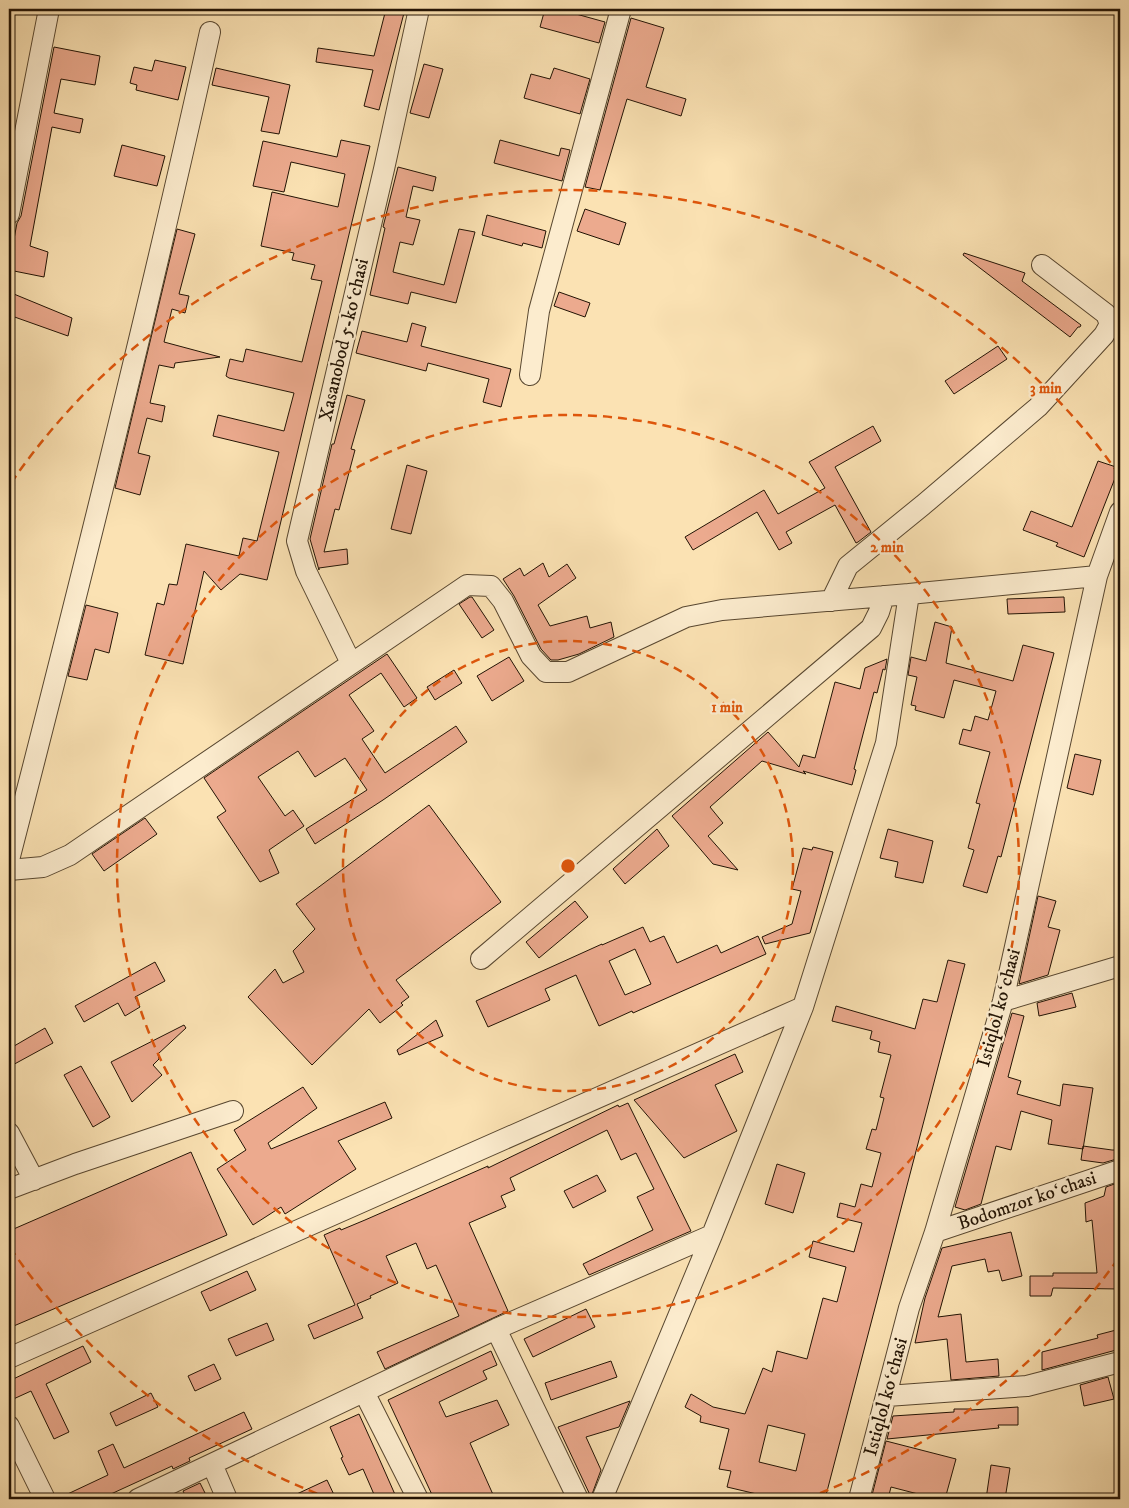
<svg xmlns="http://www.w3.org/2000/svg" width="1129" height="1508" viewBox="0 0 1129 1508" font-family="'IM FELL DW Pica',serif">
<rect width="100%" height="100%" fill="#fbe2b3"/>
<filter id="stains"><feTurbulence type="fractalNoise" baseFrequency=".004" numOctaves="4"/><feColorMatrix values="0 0 0 0 .2 0 0 0 0 .09 0 0 0 0 .02 0 0 0 .5 -.17"/></filter>
<radialGradient id="worn" r=".72"><stop offset=".6" stop-color="#630" stop-opacity="0"/><stop offset="1" stop-color="#630" stop-opacity=".3"/></radialGradient>
<path fill="#ecaa8e" stroke="#221304" fill-rule="evenodd" d="M 386,9 L 405,9 L 379,110 L 364,106 L 373,70 L 316,62 L 318,48 L 374,56 Z
M 545,9 L 558,9 L 605,22 L 599,43 L 540,27 Z
M 631,18 L 664,28 L 646,87 L 686,99 L 681,116 L 627,99 L 600,190 L 585,187 Z
M 54,47 L 100,56 L 95,85 L 61,79 L 54,113 L 83,119 L 80,133 L 52,127 L 30,246 L 48,252 L 44,277 L 9,270 L 9,266 L 17,223 L 21,216 Z
M 155,60 L 186,67 L 178,100 L 136,90 L 137,85 L 130,83 L 134,67 L 152,71 Z
M 424,64 L 443,69 L 429,118 L 410,113 Z
M 216,68 L 290,85 L 279,134 L 261,131 L 269,97 L 212,85 Z
M 554,68 L 590,79 L 580,114 L 524,98 L 531,74 L 550,79 Z
M 341,140 L 370,146 L 267,580 L 240,574 L 221,590 L 204,571 L 183,664 L 145,655 L 157,603 L 164,605 L 169,584 L 177,585 L 186,544 L 239,556 L 243,538 L 257,541 L 279,452 L 213,436 L 218,415 L 284,431 L 294,393 L 229,378 L 226,376 L 230,359 L 243,362 L 246,349 L 302,362 L 322,281 L 311,279 L 315,265 L 292,260 L 294,253 L 261,246 L 269,207 L 272,192 L 338,207 L 345,174 L 291,162 L 284,192 L 253,186 L 263,141 L 337,157 Z
M 500,140 L 559,156 L 561,148 L 570,150 L 562,181 L 494,163 Z
M 122,145 L 165,156 L 157,186 L 114,176 Z
M 398,167 L 436,177 L 433,191 L 413,186 L 406,217 L 420,220 L 413,245 L 400,242 L 393,272 L 444,285 L 459,229 L 475,232 L 456,303 L 411,292 L 408,304 L 370,295 L 385,228 L 383,227 Z
M 585,209 L 626,223 L 619,245 L 577,231 Z
M 487,215 L 546,231 L 542,248 L 523,243 L 522,246 L 482,235 Z
M 177,229 L 195,234 L 179,294 L 189,296 L 185,313 L 172,309 L 164,342 L 220,357 L 175,363 L 174,368 L 159,365 L 150,403 L 165,406 L 162,422 L 147,418 L 138,453 L 150,456 L 140,495 L 115,488 Z
M 964,253 L 1025,273 L 1022,281 L 1081,325 L 1080,327 L 1078,327 L 1070,337 L 963,255 Z
M 9,292 L 72,318 L 68,336 L 9,315 Z
M 559,292 L 590,303 L 585,317 L 554,306 Z
M 412,323 L 426,327 L 421,346 L 511,369 L 501,407 L 483,402 L 489,379 L 428,363 L 426,371 L 356,353 L 362,331 L 407,342 Z
M 998,346 L 1007,359 L 954,394 L 945,381 Z
M 347,395 L 365,400 L 351,449 L 355,450 L 339,510 L 335,509 L 324,552 L 347,549 L 348,564 L 319,568 L 319,570 L 310,539 L 332,444 L 334,444 Z
M 873,426 L 881,441 L 835,467 L 871,532 L 858,542 L 856,543 L 835,505 L 786,532 L 792,543 L 779,550 L 757,512 L 693,550 L 685,537 L 764,490 L 778,514 L 825,488 L 809,462 Z
M 1098,461 L 1119,468 L 1084,557 L 1056,546 L 1058,543 L 1023,530 L 1031,511 L 1072,527 Z
M 407,465 L 427,471 L 411,534 L 391,529 Z
M 543,563 L 549,577 L 567,564 L 576,578 L 538,605 L 550,626 L 587,616 L 590,628 L 611,622 L 614,637 L 579,654 L 558,660 L 551,660 L 541,649 L 514,596 L 503,579 L 520,568 L 524,576 Z
M 470,597 L 472,597 L 494,630 L 482,638 L 459,604 Z
M 1064,597 L 1065,612 L 1008,614 L 1007,599 Z
M 86,605 L 118,613 L 109,653 L 95,649 L 87,680 L 68,676 Z
M 935,622 L 952,627 L 946,663 L 1013,681 L 1023,645 L 1054,653 L 1001,857 L 998,856 L 987,893 L 963,886 L 974,850 L 968,848 L 980,804 L 976,803 L 990,752 L 959,744 L 963,729 L 971,731 L 975,716 L 988,720 L 996,691 L 954,680 L 944,718 L 915,710 L 916,706 L 911,705 L 917,677 L 908,675 L 911,657 L 926,661 Z
M 387,654 L 417,698 L 404,707 L 381,673 L 349,695 L 374,731 L 362,739 L 385,773 L 456,726 L 467,742 L 383,800 L 315,844 L 306,829 L 367,790 L 345,758 L 315,777 L 298,751 L 258,777 L 285,816 L 293,810 L 304,826 L 269,850 L 279,873 L 260,882 L 217,817 L 226,811 L 204,778 Z
M 509,657 L 524,681 L 492,701 L 477,676 Z
M 887,659 L 885,670 L 883,669 L 877,693 L 874,692 L 854,769 L 856,770 L 852,785 L 803,771 L 806,774 L 762,761 L 710,807 L 723,823 L 708,836 L 738,870 L 713,864 L 672,816 L 768,732 L 799,767 L 803,755 L 815,758 L 835,682 L 860,689 L 865,668 Z
M 454,670 L 462,683 L 435,700 L 427,687 Z
M 1075,754 L 1101,760 L 1093,795 L 1067,788 Z
M 429,805 L 501,902 L 396,980 L 409,997 L 401,1003 L 403,1005 L 380,1023 L 369,1009 L 312,1065 L 248,997 L 275,969 L 283,983 L 304,972 L 293,951 L 315,929 L 296,904 Z
M 145,818 L 157,834 L 104,871 L 92,854 Z
M 657,829 L 669,846 L 625,884 L 613,869 Z
M 888,829 L 933,841 L 923,883 L 895,877 L 898,862 L 880,858 Z
M 813,847 L 833,852 L 810,933 L 765,944 L 762,937 L 792,924 L 801,891 L 792,889 L 803,848 L 812,850 Z
M 1038,896 L 1056,901 L 1048,927 L 1060,930 L 1048,975 L 1019,984 Z
M 575,901 L 588,917 L 539,958 L 526,942 Z
M 643,927 L 650,942 L 664,936 L 677,963 L 717,945 L 721,953 L 758,936 L 766,954 L 633,1013 L 632,1011 L 599,1026 L 576,975 L 545,989 L 550,1000 L 488,1027 L 476,1001 L 602,944 L 602,945 ZM 635,949 L 651,984 L 625,995 L 609,961 Z
M 948,960 L 965,964 L 825,1499 L 778,1499 L 727,1487 L 731,1471 L 719,1469 L 729,1429 L 700,1422 L 701,1416 L 685,1407 L 691,1394 L 713,1407 L 745,1414 L 763,1368 L 772,1372 L 777,1351 L 807,1359 L 823,1298 L 837,1302 L 846,1267 L 809,1257 L 813,1241 L 854,1252 L 862,1223 L 837,1217 L 840,1203 L 855,1207 L 861,1184 L 872,1187 L 881,1153 L 866,1149 L 872,1129 L 876,1130 L 884,1098 L 880,1097 L 891,1055 L 878,1052 L 880,1042 L 870,1039 L 872,1031 L 832,1021 L 836,1006 L 915,1029 L 923,999 L 937,1002 ZM 768,1425 L 805,1434 L 796,1471 L 759,1462 Z
M 155,962 L 165,981 L 135,997 L 140,1007 L 125,1016 L 118,1003 L 84,1022 L 75,1006 Z
M 1072,993 L 1076,1007 L 1039,1016 L 1037,1003 Z
M 1012,1013 L 1024,1016 L 1008,1077 L 1021,1081 L 1017,1094 L 1060,1106 L 1063,1084 L 1093,1088 L 1083,1149 L 1048,1144 L 1052,1120 L 1021,1111 L 1011,1150 L 996,1146 L 981,1204 L 965,1210 L 955,1207 Z
M 436,1020 L 443,1036 L 399,1055 L 397,1050 Z
M 184,1025 L 186,1028 L 158,1054 L 159,1059 L 153,1065 L 162,1075 L 132,1102 L 111,1062 Z
M 45,1028 L 53,1043 L 9,1067 L 9,1049 Z
M 735,1054 L 743,1072 L 715,1085 L 737,1131 L 684,1158 L 634,1100 Z
M 81,1066 L 110,1117 L 93,1127 L 64,1075 Z
M 303,1087 L 317,1108 L 268,1143 L 271,1149 L 385,1102 L 392,1118 L 338,1141 L 356,1169 L 285,1214 L 281,1207 L 253,1225 L 217,1169 L 246,1150 L 234,1130 Z
M 628,1103 L 691,1231 L 589,1275 L 583,1264 L 653,1230 L 637,1197 L 654,1189 L 636,1153 L 621,1160 L 607,1130 L 510,1178 L 515,1190 L 501,1196 L 506,1207 L 469,1223 L 508,1311 L 385,1369 L 377,1352 L 459,1316 L 436,1265 L 427,1269 L 416,1243 L 386,1256 L 398,1283 L 370,1296 L 371,1298 L 357,1304 L 363,1318 L 314,1339 L 308,1325 L 355,1305 L 324,1235 L 340,1228 L 341,1230 L 365,1220 L 488,1166 L 488,1168 L 618,1105 L 619,1107 Z
M 1083,1146 L 1112,1150 L 1120,1150 L 1120,1158 L 1103,1163 L 1081,1160 Z
M 191,1152 L 227,1235 L 9,1328 L 9,1231 Z
M 777,1164 L 805,1173 L 793,1213 L 765,1204 Z
M 597,1175 L 606,1191 L 573,1208 L 564,1191 Z
M 1120,1182 L 1120,1289 L 1053,1288 L 1051,1296 L 1030,1296 L 1030,1276 L 1053,1276 L 1053,1273 L 1097,1273 L 1092,1220 L 1086,1222 L 1085,1203 L 1104,1196 L 1106,1187 Z
M 1011,1232 L 1022,1276 L 1002,1281 L 999,1270 L 988,1272 L 985,1259 L 952,1266 L 938,1317 L 961,1314 L 966,1362 L 998,1359 L 999,1376 L 951,1380 L 947,1339 L 915,1343 L 925,1298 L 942,1248 Z
M 247,1271 L 256,1290 L 210,1311 L 201,1292 Z
M 586,1309 L 595,1327 L 533,1357 L 524,1339 Z
M 267,1323 L 274,1340 L 236,1356 L 228,1339 Z
M 1120,1329 L 1120,1349 L 1042,1370 L 1042,1352 L 1098,1338 L 1097,1335 Z
M 83,1346 L 91,1362 L 46,1384 L 69,1432 L 54,1439 L 31,1391 L 9,1401 L 9,1381 Z
M 491,1351 L 497,1365 L 483,1371 L 487,1379 L 439,1402 L 446,1417 L 497,1400 L 509,1425 L 470,1443 L 495,1499 L 434,1499 L 388,1400 Z
M 611,1361 L 617,1377 L 551,1400 L 545,1383 Z
M 214,1364 L 221,1379 L 195,1391 L 188,1376 Z
M 1108,1377 L 1114,1399 L 1084,1406 L 1080,1385 Z
M 151,1393 L 158,1407 L 116,1426 L 110,1413 Z
M 630,1401 L 619,1427 L 586,1437 L 601,1470 L 591,1497 L 558,1427 Z
M 1018,1407 L 1018,1425 L 998,1425 L 999,1428 L 887,1439 L 893,1416 L 954,1412 L 954,1409 L 971,1409 L 971,1410 Z
M 244,1412 L 252,1429 L 189,1458 L 190,1461 L 173,1469 L 172,1466 L 100,1499 L 57,1499 L 108,1475 L 98,1451 L 113,1444 L 124,1468 Z
M 359,1414 L 378,1456 L 397,1499 L 376,1499 L 363,1469 L 349,1475 L 341,1458 L 343,1457 L 330,1427 Z
M 886,1441 L 956,1459 L 945,1499 L 918,1499 L 918,1494 L 891,1487 L 888,1499 L 871,1499 Z
M 991,1465 L 1010,1468 L 1005,1499 L 986,1499 Z
M 327,1480 L 336,1499 L 286,1499 Z
M 200,1483 L 208,1499 L 187,1499 L 183,1491 Z"/>
<g fill="none" stroke-linecap="round" stroke-linejoin="round">
<g stroke="#584730" stroke-width="22">
<path id="minor" d="M 9,214 L 49,9
M 530,375 L 539,311 L 621,9
M 831,601 L 848,566 L 923,505 L 1038,407 L 1104,335 L 1110,324 L 1106,314 L 1042,265
M 351,663 L 306,571 L 297,541 L 384,169 L 419,9
M 9,860 C 80,585 149,309 210,32
M 9,870 L 43,867 L 70,855 L 467,585 L 491,586 L 503,601 L 531,656 L 546,672 L 568,672 L 686,617 L 722,610 L 909,594
M 481,959 L 871,628 L 879,612 L 884,596
M 1003,1001 L 1120,966
M 9,1133 L 34,1180
M 9,1189 L 75,1164 L 233,1111
M 935,1232 L 1120,1170
M 496,1329 L 578,1499
M 9,1358 L 803,1007
M 364,1392 L 418,1499
M 887,1396 L 1027,1386 L 1120,1362
M 9,1426 L 45,1499
M 212,1464 L 227,1499
M 138,1499 L 496,1329 L 712,1235
M 602,1499 L 712,1235 L 803,1007 L 886,743 L 909,594 L 1097,576
M 859,1499 L 909,1308 L 935,1232 L 1003,1001 L 1097,576 L 1120,512"/>
</g>
<use href="#minor" stroke="#fcecce" stroke-width="20"/>
</g>
<g fill="none" stroke="#de560c" stroke-width="2.5" stroke-dasharray="9 6">
<circle cx="568" cy="866" r="225"/>
<circle cx="568" cy="866" r="451"/>
<path d="M1118 1259A676 676 0 0 1 805 1499M331 1499A676 676 0 0 1 11 1249M11 483A676 676 0 0 1 1118 473"/>
</g>
<g text-anchor="middle" dominant-baseline="central" stroke-width="4.5" stroke-linejoin="round" paint-order="stroke">
<g font-size="19" fill="#221304" stroke="#fcecce">
<text transform="translate(344 340) rotate(-77)">Xasanobod 5-koʻchasi</text>
<text transform="translate(999 1008) rotate(-75)">Istiqlol koʻchasi</text>
<text transform="translate(1027 1201) rotate(-19)">Bodomzor koʻchasi</text>
<text transform="translate(886 1397) rotate(-75)">Istiqlol koʻchasi</text>
</g>
</g>
<circle cx="568" cy="866" r="8" fill="#de560c" stroke="#fcecce" stroke-width="2.5"/>
<g font-size="15" text-anchor="middle" font-weight="bold" fill="#de560c" stroke="#fcecce" stroke-width="4.5" stroke-linejoin="round" paint-order="stroke">
<text x="1046" y="393">3 min</text>
<text x="887" y="552">2 min</text>
<text x="727" y="712">1 min</text>
</g>
<rect width="1129" height="1508" fill="none" stroke="#fbe2b3" stroke-width="30"/>
<rect x="10" y="10" width="1109" height="1488" fill="none" stroke="#221304" stroke-width="2.5"/>
<rect x="15" y="15" width="1099" height="1478" fill="none" stroke="#221304"/>
<rect width="100%" height="100%" filter="url(#stains)"/>
<rect width="100%" height="100%" fill="url(#worn)"/>
</svg>
